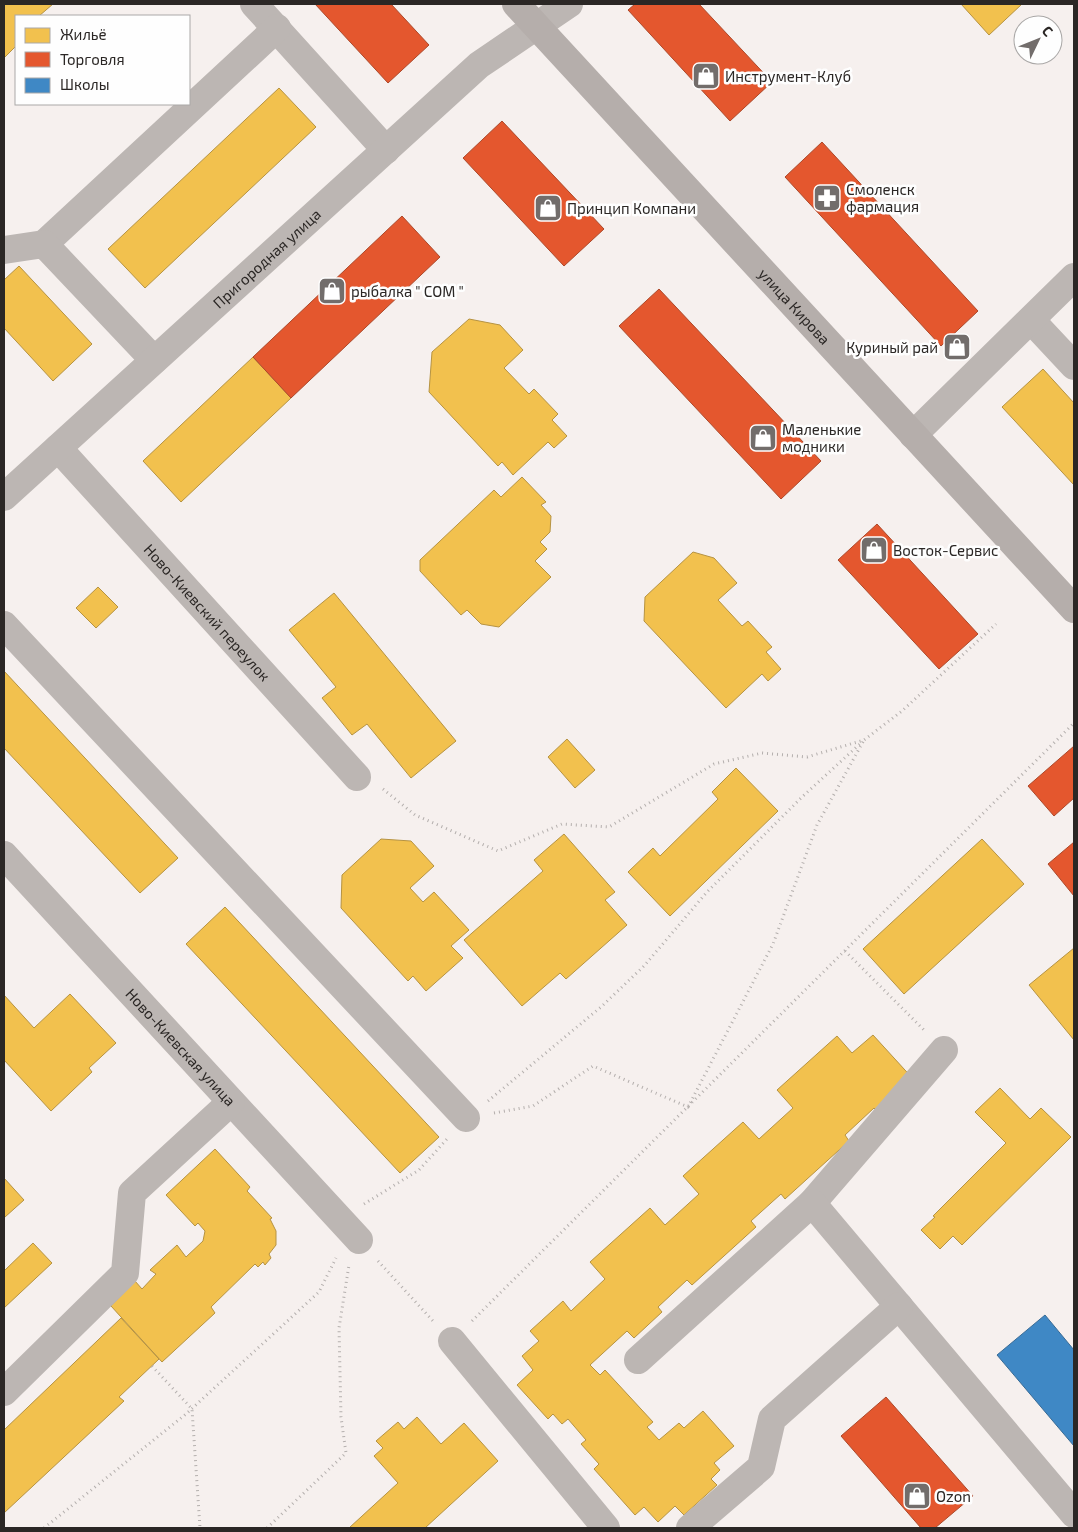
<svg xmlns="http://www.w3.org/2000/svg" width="1078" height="1532" viewBox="0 0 1078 1532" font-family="'Exo 2',sans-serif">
<rect width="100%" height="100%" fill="#f6f0ee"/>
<path fill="#f2c14e" stroke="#b69342" d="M 4,4 L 53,4 L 39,16 L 16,16 L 16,46 L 4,58 Z
M 961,4 L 1022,4 L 989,35 Z
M 279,88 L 316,127 L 145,288 L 108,249 Z
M 19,266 L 92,344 L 53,381 L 4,328 L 4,280 Z
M 469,319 L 500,325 L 523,350 L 504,368 L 529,394 L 534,389 L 558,414 L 552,420 L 567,436 L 554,448 L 548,442 L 513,475 L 502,462 L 498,466 L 429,392 L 432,352 Z
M 253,357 L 291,398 L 181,502 L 143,461 Z
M 1043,369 L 1074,403 L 1074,485 L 1002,407 Z
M 522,477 L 546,502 L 541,505 L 551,516 L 550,532 L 540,542 L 547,549 L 535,561 L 551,577 L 499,627 L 481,624 L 467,610 L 461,615 L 420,571 L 420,560 L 494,490 L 501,497 Z
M 693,552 L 714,558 L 737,583 L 718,600 L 742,626 L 748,621 L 772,647 L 766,652 L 781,669 L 768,681 L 762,674 L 726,708 L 644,621 L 645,597 Z
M 98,587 L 118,607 L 96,628 L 76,608 Z
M 334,593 L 456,741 L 411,778 L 367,724 L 352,735 L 322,698 L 336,687 L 289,630 Z
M 4,671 L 178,858 L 140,893 L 4,748 Z
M 567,739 L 595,770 L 575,788 L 548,757 Z
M 736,768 L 778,811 L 670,916 L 628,872 L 653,848 L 660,856 L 718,799 L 712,792 Z
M 564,834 L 615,892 L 605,900 L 627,925 L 566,979 L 560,973 L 522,1006 L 464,940 L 543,871 L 534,860 Z
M 381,839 L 411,841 L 434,866 L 410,888 L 423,902 L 434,892 L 469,930 L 451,946 L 463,958 L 426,991 L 413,976 L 408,981 L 341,908 L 342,875 Z
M 982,839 L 1024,884 L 904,994 L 863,949 Z
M 225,907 L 439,1137 L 400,1173 L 186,944 Z
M 1074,948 L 1074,1040 L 1029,985 Z
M 70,994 L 116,1043 L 89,1068 L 92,1072 L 51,1111 L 4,1060 L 4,995 L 34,1028 Z
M 873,1035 L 915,1081 L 879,1113 L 874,1108 L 845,1135 L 849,1141 L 785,1199 L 781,1194 L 751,1221 L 756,1227 L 692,1285 L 687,1280 L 658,1307 L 662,1312 L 634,1338 L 627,1331 L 590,1365 L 600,1375 L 605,1370 L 653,1422 L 647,1427 L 659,1440 L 679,1423 L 684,1428 L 703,1411 L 734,1446 L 714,1463 L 720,1470 L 711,1479 L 717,1485 L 684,1515 L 675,1506 L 658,1522 L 644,1507 L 635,1515 L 594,1469 L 599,1464 L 581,1444 L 586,1440 L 568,1419 L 562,1424 L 553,1414 L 548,1419 L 517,1385 L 533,1370 L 522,1356 L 539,1341 L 530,1331 L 563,1301 L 571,1311 L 605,1279 L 590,1262 L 650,1208 L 665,1225 L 699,1194 L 683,1176 L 743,1122 L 759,1139 L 793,1108 L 777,1090 L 837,1036 L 852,1053 Z
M 1000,1088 L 1030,1119 L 1041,1108 L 1071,1137 L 962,1245 L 953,1236 L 940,1249 L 921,1230 L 935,1217 L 933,1216 L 1006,1143 L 975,1112 Z
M 215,1149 L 250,1187 L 247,1191 L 272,1218 L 270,1219 L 276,1231 L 276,1245 L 269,1254 L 271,1258 L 265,1265 L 263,1262 L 258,1267 L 255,1264 L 211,1307 L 215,1313 L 162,1362 L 111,1306 L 135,1281 L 142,1289 L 156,1274 L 150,1270 L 177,1245 L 186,1257 L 203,1241 L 205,1231 L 198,1223 L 195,1226 L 166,1195 Z
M 4,1178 L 24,1200 L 5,1217 L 4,1216 Z
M 33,1243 L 52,1263 L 4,1308 L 4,1271 Z
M 121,1318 L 159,1359 L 119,1397 L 124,1401 L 4,1513 L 4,1430 Z
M 417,1417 L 441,1444 L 464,1423 L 498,1461 L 425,1528 L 349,1528 L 398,1483 L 374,1456 L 383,1448 L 376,1441 L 398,1422 L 404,1429 Z"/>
<path fill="#e4572e" stroke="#ac492b" d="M 315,4 L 391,4 L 429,45 L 388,83 Z
M 635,4 L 699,4 L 772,82 L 730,121 L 628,10 Z
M 502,121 L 604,229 L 564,266 L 463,158 Z
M 822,142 L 978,311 L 941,346 L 785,177 Z
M 402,216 L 440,257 L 291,398 L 253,357 Z
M 659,289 L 821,461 L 781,499 L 619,326 Z
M 877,524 L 978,634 L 939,669 L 838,560 Z
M 1074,746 L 1074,798 L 1054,816 L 1028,786 Z
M 1074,842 L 1074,896 L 1048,864 Z
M 886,1397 L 973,1496 L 935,1528 L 921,1528 L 841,1436 Z"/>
<path fill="#3f88c5" stroke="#396b95" d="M 1045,1315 L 1074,1350 L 1074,1446 L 997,1355 Z"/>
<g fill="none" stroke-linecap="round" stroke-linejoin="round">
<path stroke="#b4afad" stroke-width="3" stroke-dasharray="1 4" stroke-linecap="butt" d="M 383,789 L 415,815 L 498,851 L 562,824 L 609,827 L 714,764 L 762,753 L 807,757 L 864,740 L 902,711 L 996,624
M 845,951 L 924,1030
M 488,1101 L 601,1007 L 644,966 L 707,892 L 801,798 L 862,742
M 494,1113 L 533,1106 L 593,1066 L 688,1107 L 773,944 L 817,825 L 864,740
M 364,1204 L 419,1170 L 447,1139
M 378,1261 L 433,1321
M 472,1321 L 1074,723
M 152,1366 L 192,1409 L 200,1528
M 44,1528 L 186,1414 L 319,1292 L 336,1258
M 267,1528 L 346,1453 L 341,1417 L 339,1328 L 349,1265"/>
<g stroke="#bcb6b3" stroke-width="28">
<path d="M 254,4 L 386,150"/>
<path d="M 44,244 L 277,28"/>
<path d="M 4,250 L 44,244 L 154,360"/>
<path d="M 1031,320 L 1074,366"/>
<path d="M 913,435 L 1074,277"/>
<path id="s1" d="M 58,448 L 357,777"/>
<path id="s2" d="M 4,497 L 479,65 L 569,4"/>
<path d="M 4,625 L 466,1118"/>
<path id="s3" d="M 4,855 L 359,1240"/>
<path d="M 812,1203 L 944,1050"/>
<path d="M 452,1341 L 606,1528"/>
<path d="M 638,1360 L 812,1203 L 1074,1514"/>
<path d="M 4,1392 L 125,1273 L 132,1193 L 231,1102"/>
<path d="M 690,1528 L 761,1467 L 772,1419 L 899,1306"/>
</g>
<path stroke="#b5aeab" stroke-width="28" id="s4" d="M 516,4 L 1074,609"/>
</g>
<defs>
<g id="shop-square" transform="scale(1.4375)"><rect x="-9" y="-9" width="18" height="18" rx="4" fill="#726d6b" stroke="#fefefe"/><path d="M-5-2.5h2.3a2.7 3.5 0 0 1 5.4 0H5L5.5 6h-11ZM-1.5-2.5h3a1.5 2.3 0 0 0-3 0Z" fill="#fff"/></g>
<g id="pharmacy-square" transform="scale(1.4375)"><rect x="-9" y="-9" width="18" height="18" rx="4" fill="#726d6b" stroke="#fefefe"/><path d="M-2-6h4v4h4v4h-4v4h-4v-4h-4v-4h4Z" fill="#fff"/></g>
</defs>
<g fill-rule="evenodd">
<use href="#shop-square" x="706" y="76"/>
<use href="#pharmacy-square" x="827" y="198"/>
<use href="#shop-square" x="548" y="208"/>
<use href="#shop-square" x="332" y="291"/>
<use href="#shop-square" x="957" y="347"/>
<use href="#shop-square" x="763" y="438"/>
<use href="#shop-square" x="874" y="550"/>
<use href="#shop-square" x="917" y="1496"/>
</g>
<g text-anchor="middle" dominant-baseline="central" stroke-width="5" stroke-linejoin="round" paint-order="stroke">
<g font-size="15" fill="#2b2725" stroke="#fefefe" text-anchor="start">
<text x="725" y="76">Инструмент-Клуб</text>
<text x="846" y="189">Смоленск<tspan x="846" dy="17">фармация</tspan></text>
<text x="567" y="208">Принцип Компани</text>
<text x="351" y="291">рыбалка " СОМ "</text>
<text x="938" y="347" text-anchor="end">Куриный рай</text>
<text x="782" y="429">Маленькие<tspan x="782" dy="17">модники</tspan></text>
<text x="893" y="550">Восток-Сервис</text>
<text x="936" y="1496">Ozon</text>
</g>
<g font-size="15" fill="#2b2725" stroke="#fefefe">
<text stroke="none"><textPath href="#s2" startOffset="355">Пригородная улица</textPath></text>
<text stroke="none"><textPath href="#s4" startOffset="411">улица Кирова</textPath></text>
<text stroke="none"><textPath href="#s1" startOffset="222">Ново-Киевский переулок</textPath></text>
<text stroke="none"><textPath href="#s3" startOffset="261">Ново-Киевская улица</textPath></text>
</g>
</g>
<rect width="1078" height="1532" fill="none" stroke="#2b2725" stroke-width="10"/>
<rect x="15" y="15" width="175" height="90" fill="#fefefe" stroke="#aaa8a7"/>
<rect x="25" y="28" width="25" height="15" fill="#f2c14e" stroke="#aaa8a7"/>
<text x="60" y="40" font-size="15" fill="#2b2725">Жильё</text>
<rect x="25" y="52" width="25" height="15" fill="#e4572e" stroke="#aaa8a7"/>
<text x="60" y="65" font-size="15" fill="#2b2725">Торговля</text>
<rect x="25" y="78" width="25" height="15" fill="#3f88c5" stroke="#aaa8a7"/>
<text x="60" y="90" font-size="15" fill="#2b2725">Школы</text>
<g transform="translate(1038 40) rotate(47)"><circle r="24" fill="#fefefe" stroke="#aaa8a7"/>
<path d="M0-4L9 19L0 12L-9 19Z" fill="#726d6b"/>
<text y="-8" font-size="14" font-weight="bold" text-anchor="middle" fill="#2b2725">С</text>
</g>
</svg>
